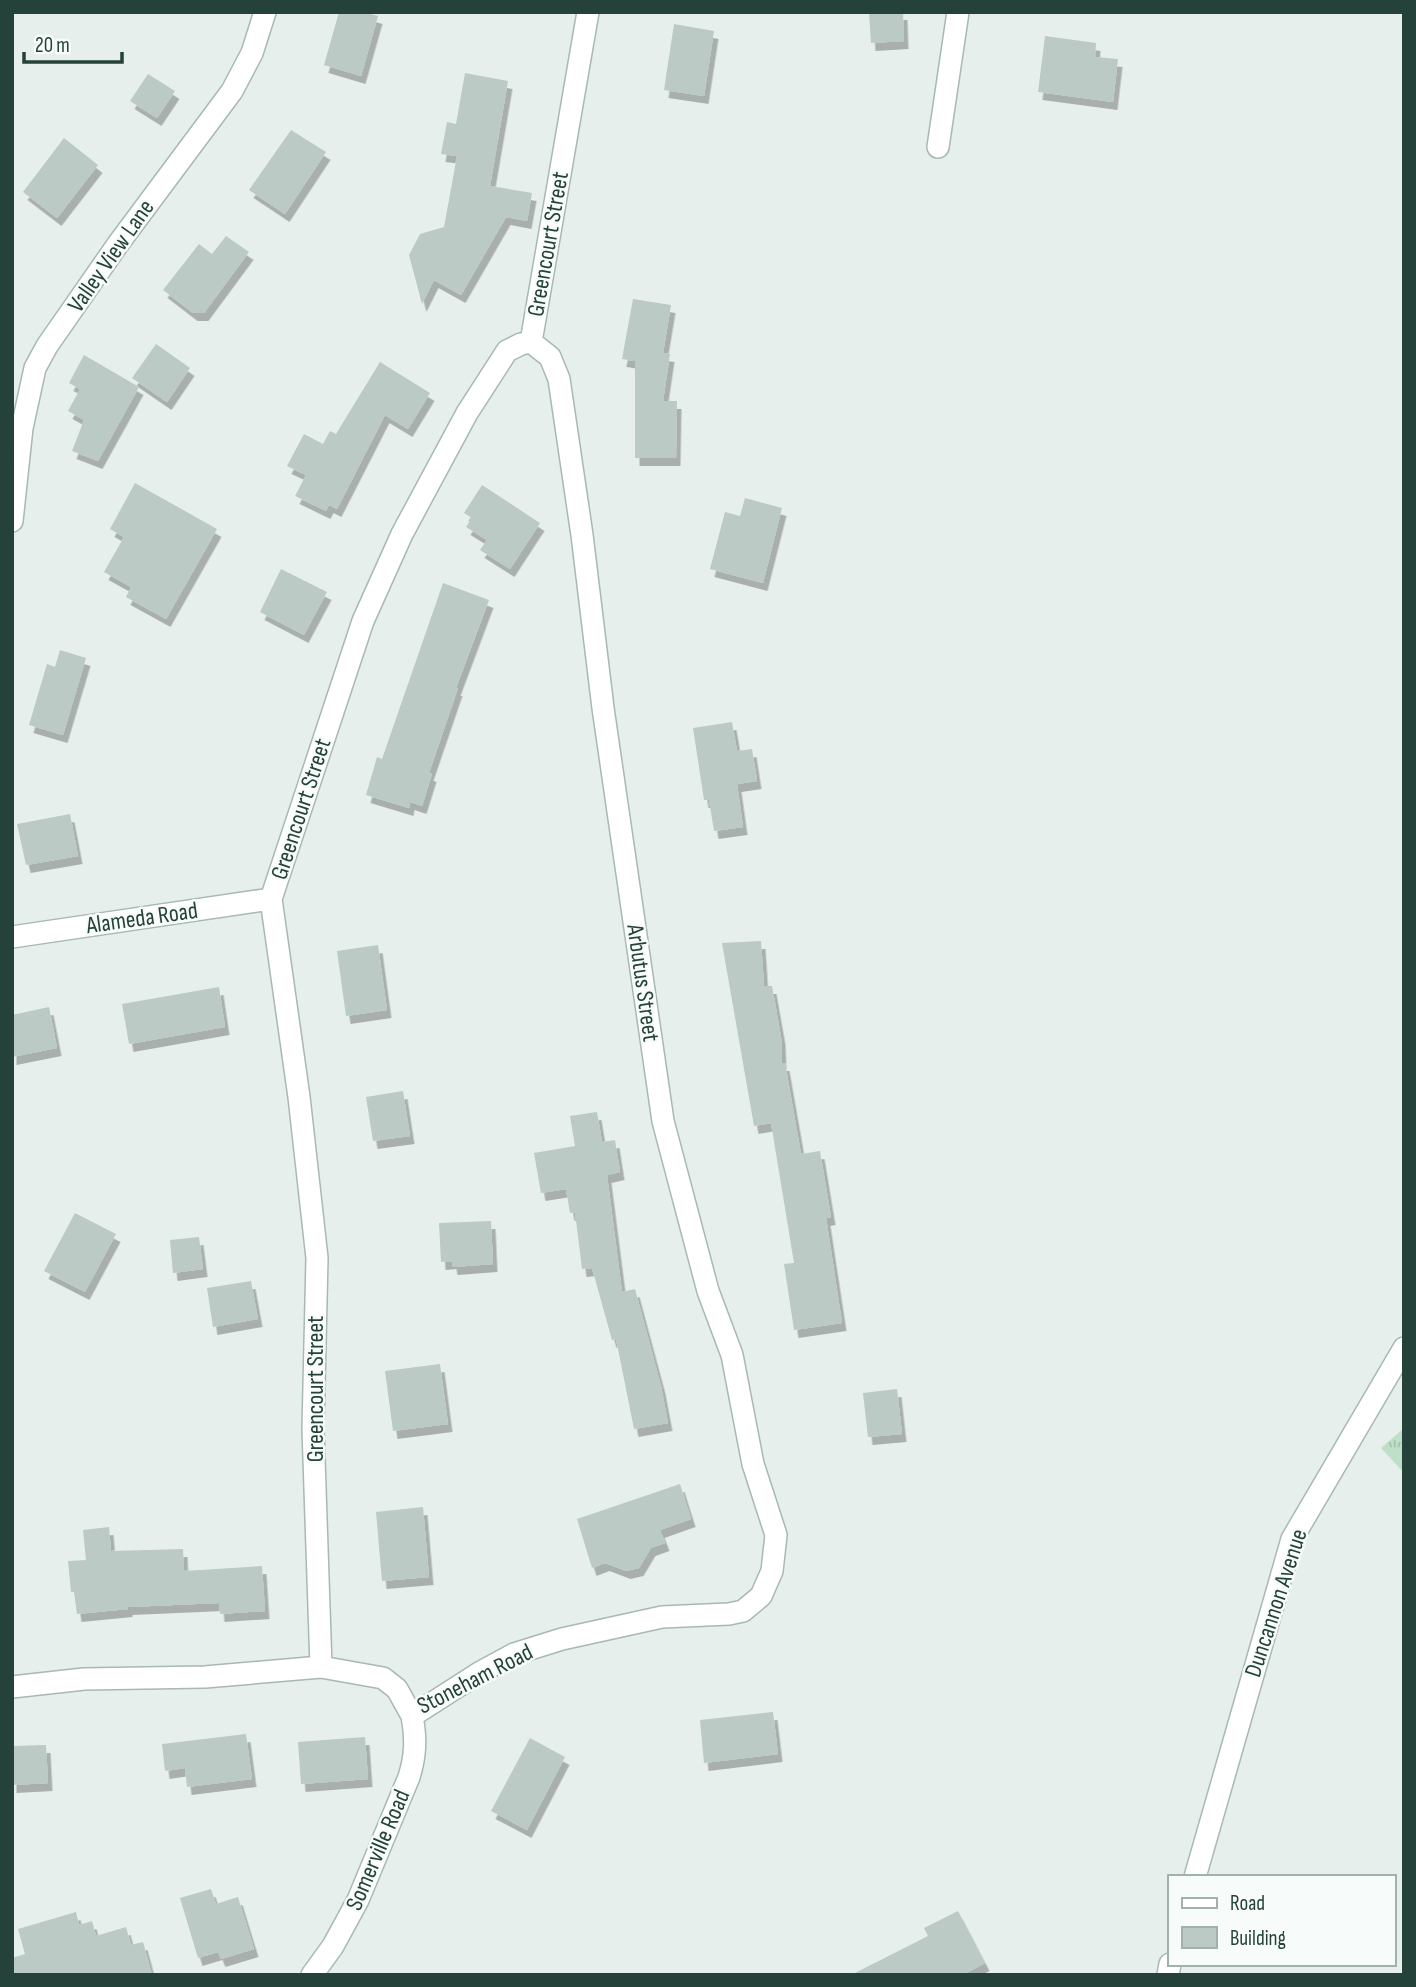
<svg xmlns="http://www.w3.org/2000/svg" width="1416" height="1987" viewBox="0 0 1416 1987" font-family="'Sofia Sans Condensed',sans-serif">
<defs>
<pattern id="grass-tufts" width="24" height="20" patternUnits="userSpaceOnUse" patternTransform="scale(1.75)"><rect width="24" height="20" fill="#bfe0c8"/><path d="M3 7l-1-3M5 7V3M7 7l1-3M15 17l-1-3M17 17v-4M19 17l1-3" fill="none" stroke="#a4c1ad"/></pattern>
<filter id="shadow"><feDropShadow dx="4.5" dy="8" stdDeviation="0" flood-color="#0004"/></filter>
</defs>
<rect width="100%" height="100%" fill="#e6efeb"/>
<path fill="url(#grass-tufts)" d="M 1404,1428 L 1404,1473 L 1381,1448 Z"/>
<path fill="#bbcac4" filter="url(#shadow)" d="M 339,12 L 364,12 L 378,16 L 361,76 L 324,65 Z
M 869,12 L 903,12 L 904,41 L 871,43 Z
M 674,24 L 714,31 L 704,96 L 664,90 Z
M 1045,36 L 1096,43 L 1095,57 L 1118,59 L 1113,102 L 1038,92 Z
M 465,73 L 508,81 L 490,186 L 532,193 L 527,221 L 506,217 L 461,295 L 434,280 L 422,304 L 409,255 L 420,234 L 444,227 L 457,156 L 441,154 L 447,122 L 456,124 Z
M 148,74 L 175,91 L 157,118 L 130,101 Z
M 291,130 L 326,152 L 285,214 L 249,190 Z
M 64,138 L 98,165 L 57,218 L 23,192 Z
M 226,236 L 249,252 L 204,313 L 193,313 L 163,290 L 199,244 L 212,254 Z
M 633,299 L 671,305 L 663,353 L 670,354 L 663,401 L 677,401 L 676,458 L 635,458 L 635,361 L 622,359 Z
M 156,344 L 190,368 L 167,402 L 132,378 Z
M 84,355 L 139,387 L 98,461 L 72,451 L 84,420 L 68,411 L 80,389 L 69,383 Z
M 380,362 L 430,393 L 408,429 L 385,415 L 337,509 L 329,505 L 326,511 L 295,496 L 306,475 L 287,466 L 304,434 L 323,444 L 330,431 L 336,434 Z
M 135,483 L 217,529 L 166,619 L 126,597 L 131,587 L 104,572 L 124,537 L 110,529 Z
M 482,485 L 540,523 L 510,569 L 480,550 L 487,540 L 466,527 L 472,518 L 464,513 Z
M 745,498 L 782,508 L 763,583 L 710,569 L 725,512 L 740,516 Z
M 281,569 L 327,592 L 304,635 L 260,612 Z
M 443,583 L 489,600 L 456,688 L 458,688 L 429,773 L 432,774 L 422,806 L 410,802 L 409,808 L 366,795 L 377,757 L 382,759 Z
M 60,650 L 86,658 L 63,735 L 29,725 L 47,664 L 55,667 Z
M 732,722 L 737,751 L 752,749 L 757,781 L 737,784 L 743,827 L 714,831 L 709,800 L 704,800 L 693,728 Z
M 70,814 L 78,856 L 26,865 L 17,824 Z
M 761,941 L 764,986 L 772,986 L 781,1037 L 782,1063 L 785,1063 L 801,1154 L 820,1151 L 831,1217 L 826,1218 L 842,1323 L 794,1330 L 784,1264 L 794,1263 L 771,1123 L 754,1126 L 722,943 Z
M 378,945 L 387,1010 L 346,1016 L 337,951 Z
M 219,987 L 225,1027 L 129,1044 L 122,1004 Z
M 49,1007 L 57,1048 L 12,1057 L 12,1015 Z
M 403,1091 L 410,1136 L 373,1141 L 366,1097 Z
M 597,1112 L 602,1142 L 615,1140 L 620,1172 L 607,1175 L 622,1292 L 635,1289 L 661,1386 L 668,1423 L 634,1429 L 616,1339 L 612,1340 L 592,1268 L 582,1269 L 575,1212 L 570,1213 L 566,1189 L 541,1193 L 534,1153 L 575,1146 L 570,1116 Z
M 75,1213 L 116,1234 L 85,1292 L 44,1271 Z
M 491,1221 L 493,1264 L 453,1267 L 452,1261 L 441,1262 L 439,1223 Z
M 199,1237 L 203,1269 L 173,1273 L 170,1240 Z
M 251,1281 L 258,1319 L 213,1327 L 207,1288 Z
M 440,1364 L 448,1424 L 393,1431 L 385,1371 Z
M 897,1389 L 902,1434 L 868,1437 L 863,1393 Z
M 680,1484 L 691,1519 L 660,1530 L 665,1543 L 651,1548 L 639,1568 L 626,1571 L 605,1563 L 592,1568 L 577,1519 Z
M 423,1507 L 429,1577 L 382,1581 L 376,1512 Z
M 109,1527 L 111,1551 L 183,1549 L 184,1571 L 262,1566 L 265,1611 L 220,1614 L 219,1603 L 128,1607 L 128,1609 L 77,1614 L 74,1592 L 71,1592 L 68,1561 L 86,1560 L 83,1530 Z
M 773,1712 L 778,1754 L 704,1763 L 700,1720 Z
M 246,1734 L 252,1779 L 187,1787 L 185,1768 L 165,1771 L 162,1744 Z
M 365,1737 L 368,1779 L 301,1784 L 298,1742 Z
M 530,1738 L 565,1757 L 527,1830 L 491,1811 Z
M 46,1745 L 48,1783 L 12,1785 L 12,1746 Z
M 211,1889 L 216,1904 L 238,1897 L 254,1949 L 221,1959 L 218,1952 L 198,1958 L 180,1898 Z
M 958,1911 L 985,1963 L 962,1975 L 851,1975 L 928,1936 L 924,1928 Z
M 76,1912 L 79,1925 L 92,1921 L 96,1936 L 126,1927 L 131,1945 L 143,1942 L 152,1975 L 12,1975 L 12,1958 L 25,1954 L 18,1929 Z"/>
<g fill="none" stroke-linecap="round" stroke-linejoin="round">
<g stroke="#a8b8b2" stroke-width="24">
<path id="street" d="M 938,147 L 958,12
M 12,521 L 22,428 L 35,368 L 47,346 L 118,244 L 232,91 L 252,53 L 265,12
M 12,937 L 271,899
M 321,1667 L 313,1429 L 317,1258 L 299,1097 L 271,899 L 363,621 L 402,534 L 467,413 L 507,351 L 521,344 L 531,342 L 588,12
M 12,1687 L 84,1679 L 205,1677 L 321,1667 L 383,1678 L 397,1689 L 412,1716 L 479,1673 L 514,1654 L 562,1639 L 662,1617 L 729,1614 L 743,1611 L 761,1596 L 772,1571 L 776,1535 L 753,1464 L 732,1355 L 708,1291 L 663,1121 L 603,708 L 582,535 L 559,379 L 550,357 L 531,342
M 1195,1877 L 1292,1539 L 1404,1348
M 312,1975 L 333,1946 L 358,1900 L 409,1777 C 416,1755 416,1737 412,1716
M 1168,1975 L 1170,1964"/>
</g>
<use href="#street" stroke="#fff" stroke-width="21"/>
</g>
<g text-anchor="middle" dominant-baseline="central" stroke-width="5" stroke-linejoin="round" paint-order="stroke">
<g font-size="24" fill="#24423a" stroke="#f7fbf9">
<text transform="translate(548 244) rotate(-80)">Greencourt Street</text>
<text transform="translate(111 256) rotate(-55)">Valley View Lane</text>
<text transform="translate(301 809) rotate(-72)">Greencourt Street</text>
<text transform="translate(142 918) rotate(-8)">Alameda Road</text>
<text transform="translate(643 983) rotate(82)">Arbutus Street</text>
<text transform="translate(315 1389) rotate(-90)">Greencourt Street</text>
<text transform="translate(1276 1603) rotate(-72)">Duncannon Avenue</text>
<text transform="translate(475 1679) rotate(-27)">Stoneham Road</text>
<text transform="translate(378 1850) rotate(-67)">Somerville Road</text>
</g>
</g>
<rect width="1416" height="1987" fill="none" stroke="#24423a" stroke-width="28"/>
<rect x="1168" y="1875" width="228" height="91" fill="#f7fbf9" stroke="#a3b1ad" stroke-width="2"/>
<rect x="1182" y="1898" width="35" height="10" fill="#ffffff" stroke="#a3b1ad" stroke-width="2"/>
<text x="1230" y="1910" font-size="21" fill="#24423a">Road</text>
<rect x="1182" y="1927" width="35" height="21" fill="#bbcac4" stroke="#a3b1ad" stroke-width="2"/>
<text x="1230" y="1945" font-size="21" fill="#24423a">Building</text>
<path d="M24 52v10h98v-10" fill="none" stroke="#24423a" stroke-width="3.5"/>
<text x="35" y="52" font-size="21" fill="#24423a" stroke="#f7fbf9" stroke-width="5" paint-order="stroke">20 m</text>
</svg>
